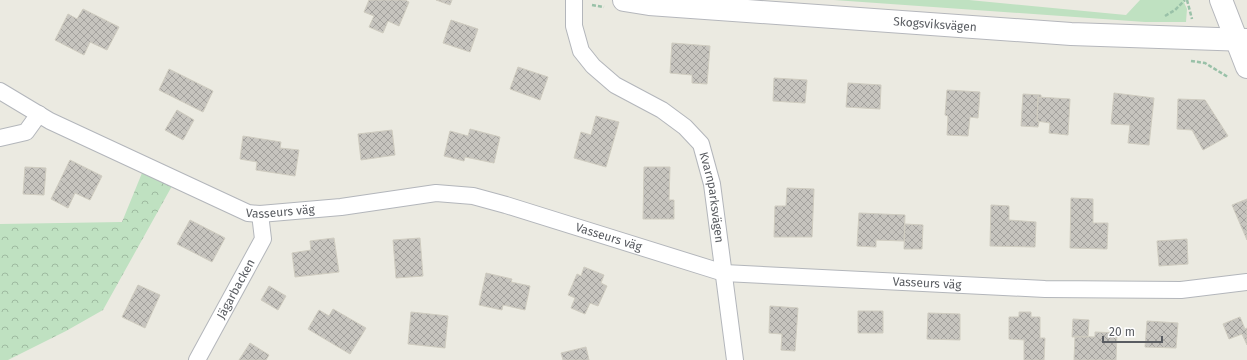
<svg xmlns="http://www.w3.org/2000/svg" width="1247" height="360" viewBox="0 0 1247 360" font-family="'Fira Sans',sans-serif">
<defs>
<pattern id="forest-crowns" width="20" height="18" patternUnits="userSpaceOnUse"><rect width="20" height="18" fill="#bfe1c1"/><path d="M2 6a3 3 0 1 1 6 0M12 15a3 3 0 1 1 6 0" fill="none" stroke="#9ebaa0"/></pattern>
<pattern id="building-cross-hatch" width="8" height="8" patternUnits="userSpaceOnUse"><rect width="8" height="8" fill="#c6c4be"/><path d="M0 0l8 8M0 8l8-8" fill="none" stroke="#a4a29e"/></pattern>
</defs>
<rect width="100%" height="100%" fill="#ebeae1"/>
<path fill="#bfe1c1" d="M 834,0 L 969,0 L 1126,15 L 1140,0 L 1183,0 L 1187,9 L 1186,22 L 1145,22 Z"/>
<path fill="url(#forest-crowns)" d="M 142,173 L 172,186 L 103,310 L 66,331 L 8,360 L 0,360 L 0,224 L 122,222 Z"/>
<path fill="url(#building-cross-hatch)" stroke="#cfccc0" d="M 369,0 L 405,0 L 409,2 L 399,26 L 388,21 L 383,33 L 369,27 L 374,16 L 364,12 Z
M 436,0 L 452,0 L 450,5 Z
M 83,9 L 119,27 L 107,50 L 90,42 L 84,55 L 55,40 L 68,14 L 77,19 Z
M 451,20 L 478,29 L 470,52 L 443,43 Z
M 672,43 L 710,46 L 707,84 L 692,83 L 692,75 L 670,73 Z
M 518,67 L 548,77 L 540,100 L 510,89 Z
M 169,69 L 213,91 L 203,112 L 159,90 Z
M 774,78 L 807,80 L 805,103 L 773,101 Z
M 848,83 L 881,85 L 880,109 L 846,107 Z
M 947,90 L 980,92 L 978,118 L 970,117 L 968,136 L 947,135 L 948,116 L 945,115 Z
M 1114,93 L 1154,98 L 1149,145 L 1128,143 L 1130,125 L 1111,124 Z
M 1023,94 L 1041,95 L 1041,98 L 1038,97 L 1037,121 L 1039,122 L 1038,127 L 1021,126 Z
M 1038,97 L 1070,99 L 1068,135 L 1049,133 L 1050,123 L 1037,121 Z
M 1178,99 L 1205,100 L 1228,136 L 1203,150 L 1192,130 L 1177,129 Z
M 177,110 L 194,120 L 183,140 L 165,130 Z
M 596,116 L 619,122 L 606,167 L 574,158 L 581,132 L 591,135 Z
M 470,129 L 500,137 L 494,163 L 465,157 L 464,161 L 444,156 L 450,131 L 468,136 Z
M 392,130 L 395,155 L 361,160 L 358,134 Z
M 243,136 L 281,142 L 280,148 L 299,150 L 295,176 L 256,170 L 257,162 L 240,159 Z
M 70,160 L 102,176 L 90,200 L 75,193 L 68,208 L 51,199 Z
M 25,167 L 46,168 L 44,195 L 23,194 Z
M 644,167 L 670,167 L 669,200 L 674,200 L 674,219 L 643,219 Z
M 787,188 L 814,189 L 812,237 L 774,237 L 775,206 L 786,206 Z
M 1071,198 L 1093,199 L 1093,223 L 1108,223 L 1107,249 L 1070,248 Z
M 1247,199 L 1247,240 L 1232,205 Z
M 991,205 L 1009,206 L 1009,220 L 1036,222 L 1035,247 L 990,246 Z
M 859,213 L 905,215 L 904,241 L 876,240 L 876,247 L 857,246 Z
M 190,220 L 225,238 L 212,262 L 177,244 Z
M 905,224 L 923,225 L 922,249 L 904,249 Z
M 334,238 L 339,272 L 295,277 L 292,253 L 311,250 L 310,241 Z
M 420,238 L 423,276 L 396,278 L 393,240 Z
M 1187,239 L 1188,264 L 1159,266 L 1157,241 Z
M 584,267 L 604,275 L 601,283 L 607,286 L 598,306 L 590,303 L 585,314 L 571,308 L 575,298 L 568,295 L 577,274 L 581,276 Z
M 486,273 L 512,279 L 511,282 L 530,286 L 525,310 L 503,305 L 502,310 L 479,305 Z
M 138,285 L 160,295 L 145,328 L 122,317 Z
M 269,286 L 286,296 L 278,310 L 261,300 Z
M 770,306 L 798,308 L 795,351 L 781,350 L 782,334 L 769,333 Z
M 333,309 L 366,328 L 350,354 L 308,329 L 319,310 L 329,316 Z
M 858,311 L 883,311 L 883,333 L 858,333 Z
M 411,312 L 448,316 L 445,348 L 408,344 Z
M 1019,312 L 1031,312 L 1031,317 L 1040,317 L 1040,338 L 1045,338 L 1044,360 L 1024,360 L 1024,340 L 1009,339 L 1009,317 L 1019,317 Z
M 928,313 L 960,314 L 960,340 L 927,339 Z
M 1240,317 L 1245,329 L 1247,328 L 1247,345 L 1242,334 L 1229,339 L 1223,324 Z
M 1073,319 L 1089,320 L 1088,337 L 1072,337 Z
M 1147,321 L 1178,323 L 1176,348 L 1145,347 Z
M 1095,332 L 1117,333 L 1116,360 L 1074,360 L 1075,336 L 1095,337 Z
M 250,343 L 269,355 L 266,360 L 239,360 Z
M 586,347 L 589,360 L 563,360 L 561,353 Z"/>
<g fill="none" stroke-linecap="round" stroke-linejoin="round">
<g stroke="#b3b6bb" stroke-width="18">
<g id="street">
<path id="s1" d="M 574,0 L 574,26 L 581,51 L 593,66 L 615,85 L 662,110 L 685,127 L 701,144 L 712,184 L 735,360"/>
<path id="s2" d="M 0,91 L 50,121 L 248,213 L 260,214 L 341,207 L 436,193 L 473,196 L 506,205 L 724,273 L 1045,289 L 1181,290 L 1247,282"/>
<path d="M 0,138 L 26,132 L 39,114"/>
<path id="s3" d="M 197,360 L 263,239 L 260,214"/>
</g>
</g>
<g stroke="#b5b7bc" stroke-width="24">
<g id="secondary">
<path id="s4" d="M 624,0 L 649,4 L 1071,34 L 1247,40"/>
<path d="M 1221,0 L 1247,67"/>
</g>
</g>
<path stroke="#99c1a8" stroke-width="2.5" stroke-dasharray="4 2" stroke-linecap="butt" d="M 1187,0 L 1192,19
M 592,5 L 604,7
M 1165,16 L 1175,10 L 1185,0
M 1191,61 L 1205,63 L 1228,77"/>
<use href="#street" stroke="#fff" stroke-width="16"/>
<use href="#secondary" stroke="#fff" stroke-width="22"/>
</g>
<g text-anchor="middle" dominant-baseline="central" stroke-width="3" stroke-linejoin="round" paint-order="stroke">
<g font-size="12" fill="#595c61" stroke="#fff">
<text stroke="none"><textPath href="#s4" startOffset="312">Skogsviksvägen</textPath></text>
<text stroke="none"><textPath href="#s1" startOffset="260">Kvarnparksvägen</textPath></text>
<text stroke="none"><textPath href="#s2" startOffset="309">Vasseurs väg</textPath></text>
<text stroke="none"><textPath href="#s2" startOffset="645">Vasseurs väg</textPath></text>
<text stroke="none"><textPath href="#s2" startOffset="969">Vasseurs väg</textPath></text>
<text stroke="none"><textPath href="#s3" startOffset="81">Jägarbacken</textPath></text>
</g>
</g>
<path d="M1103 336v6h59v-6" fill="none" stroke="#595c61" stroke-width="2"/>
<text x="1109" y="336" font-size="12" fill="#595c61" stroke="#ffffff" stroke-width="3" paint-order="stroke">20 m</text>
</svg>
